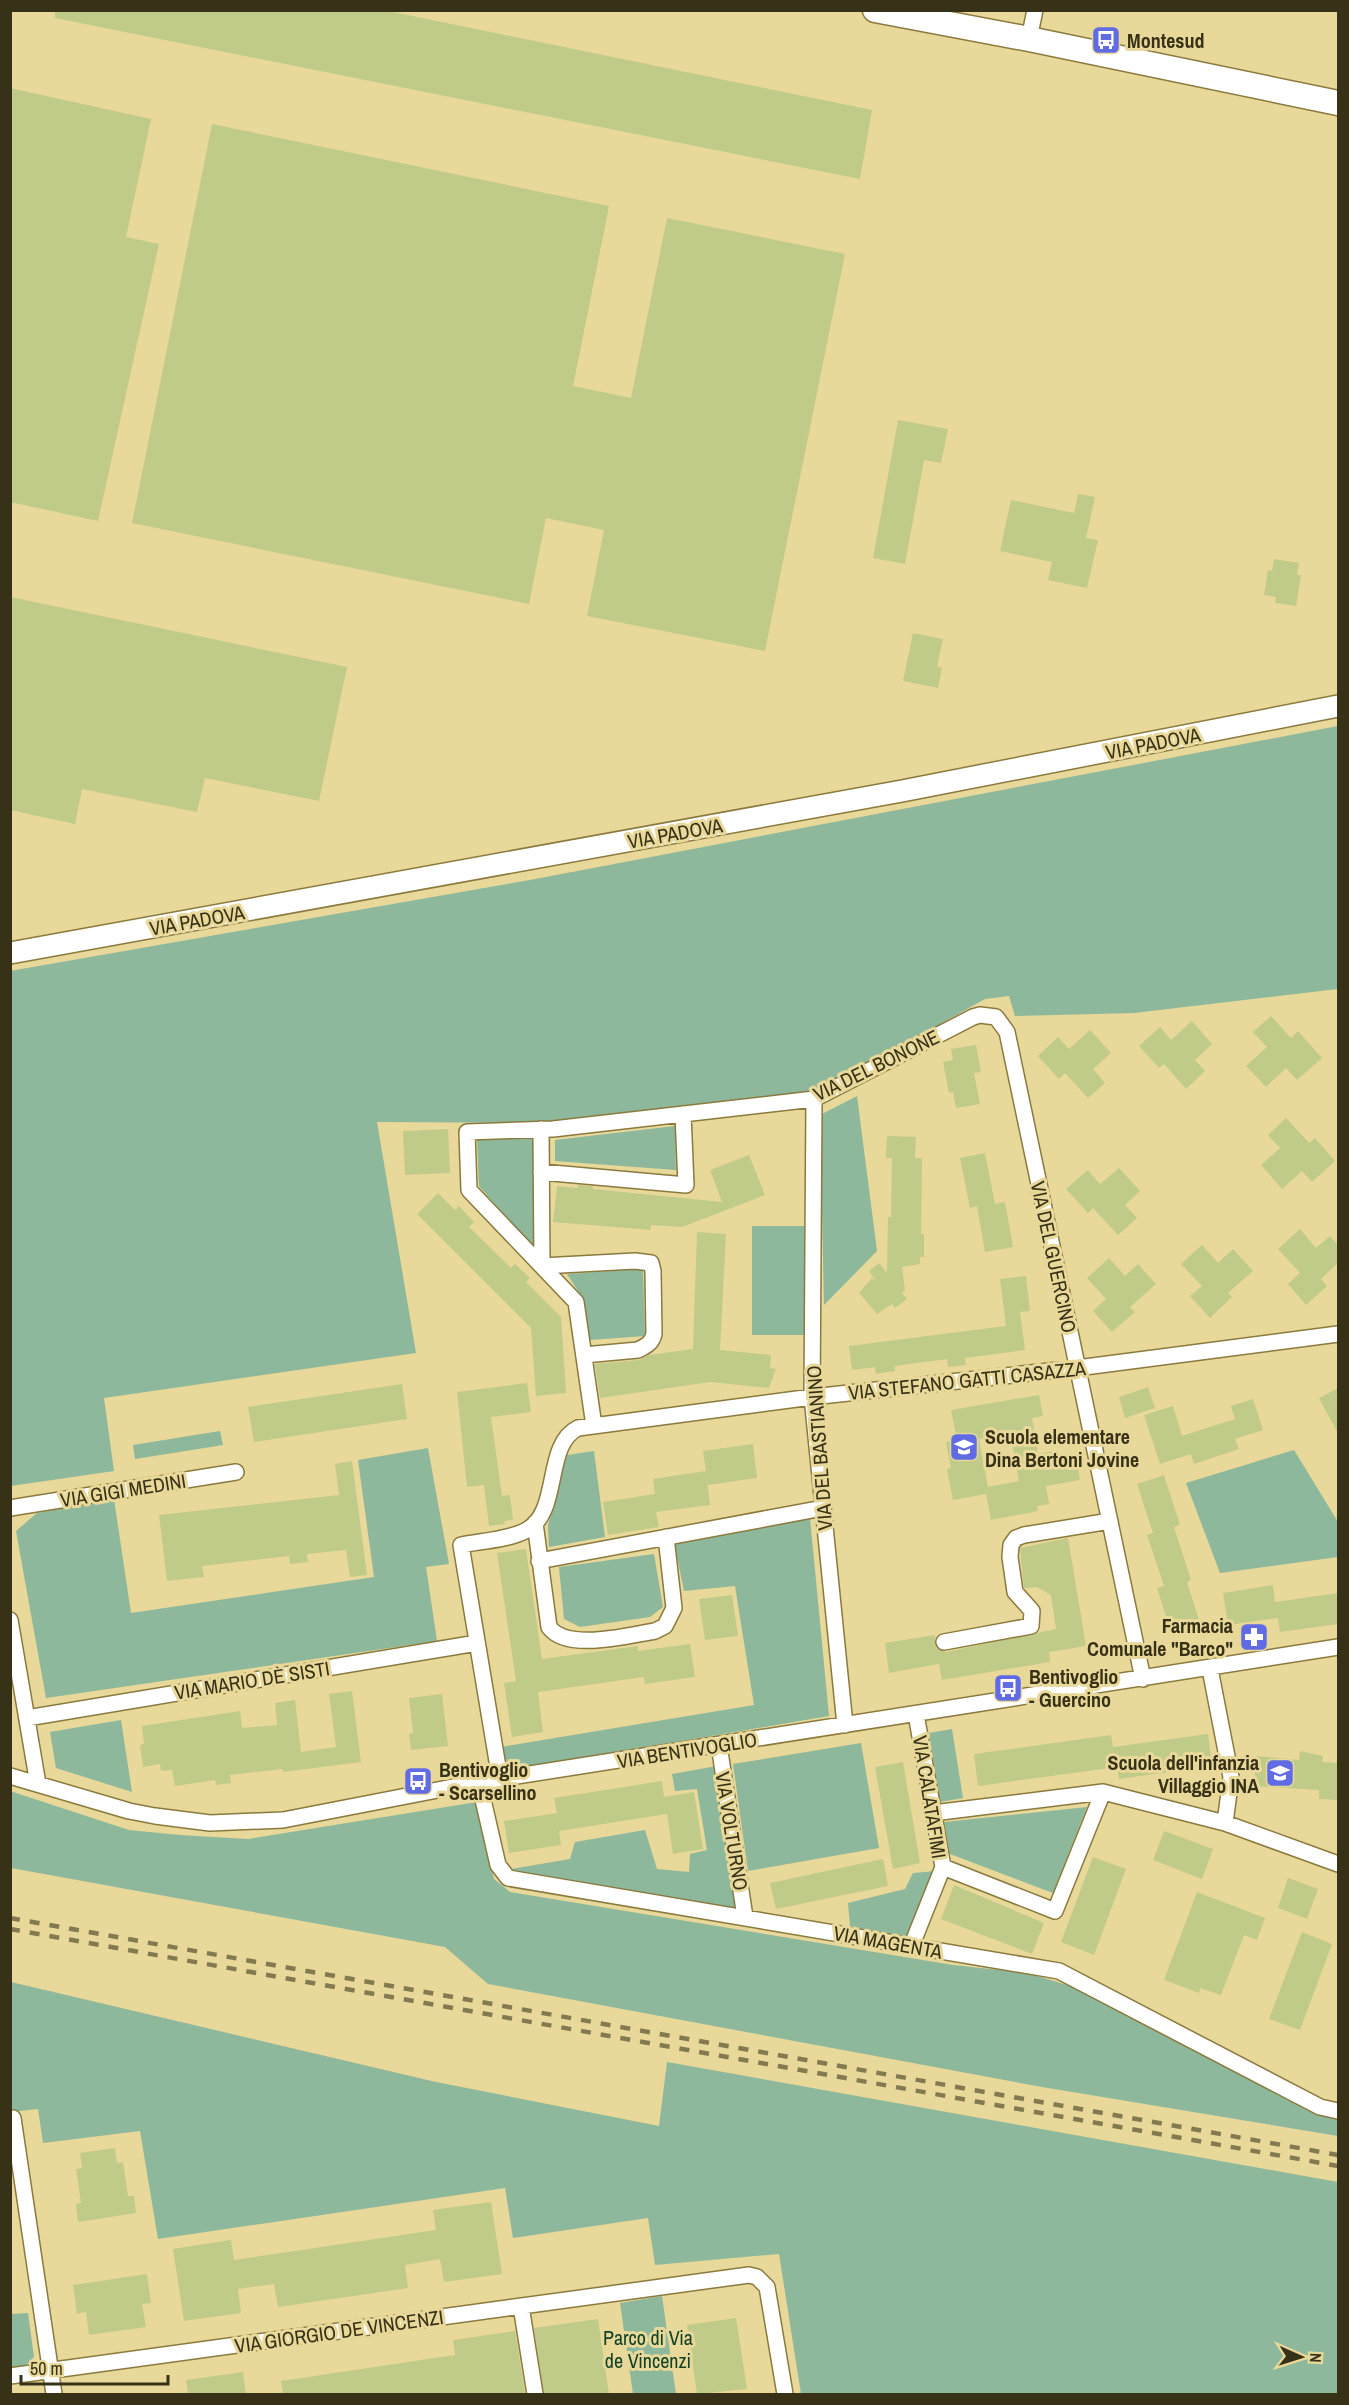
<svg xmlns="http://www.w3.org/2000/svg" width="1349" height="2405" viewBox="0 0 1349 2405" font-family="'Archivo Narrow',sans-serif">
<rect width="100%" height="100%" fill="#e8d899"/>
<path fill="#8db89b" d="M 1338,726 L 1338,989 L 1134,1013 L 1015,1016 L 1009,996 L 985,999 L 815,1094 L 542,1123 L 377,1122 L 416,1353 L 104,1398 L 114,1471 L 11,1486 L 10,971 L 530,880 Z
M 857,1096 L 877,1251 L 824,1305 L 820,1115 Z
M 675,1126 L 676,1170 L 555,1161 L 555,1140 Z
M 534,1135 L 533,1249 L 479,1186 L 477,1138 Z
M 752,1226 L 804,1226 L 804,1335 L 752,1335 Z
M 643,1269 L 645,1336 L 590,1340 L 584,1300 L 567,1274 Z
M 220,1431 L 223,1445 L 135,1459 L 133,1445 Z
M 428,1448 L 449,1564 L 426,1567 L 437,1641 L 46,1698 L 16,1531 L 37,1513 L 114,1499 L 131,1613 L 374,1577 L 358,1460 Z
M 1294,1450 L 1338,1522 L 1338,1557 L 1220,1573 L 1186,1483 Z
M 594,1451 L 605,1537 L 549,1547 L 548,1525 L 567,1455 Z
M 810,1518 L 829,1716 L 506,1771 L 501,1747 L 754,1705 L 735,1586 L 684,1591 L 674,1542 Z
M 654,1554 L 663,1607 L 650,1617 L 580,1627 L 564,1619 L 559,1567 Z
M 121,1720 L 132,1792 L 56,1768 L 50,1732 Z
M 952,1729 L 963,1798 L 940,1802 L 929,1733 Z
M 861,1743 L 879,1848 L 748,1871 L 733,1764 Z
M 717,1766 L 736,1909 L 523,1875 L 511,1869 L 570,1859 L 575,1842 L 645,1830 L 657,1869 L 689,1872 L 690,1854 L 707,1850 L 697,1789 L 675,1791 L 672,1774 Z
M 10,1791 L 129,1830 L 180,1835 L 248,1839 L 477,1802 L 494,1879 L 510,1892 L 953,1965 L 1027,1973 L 1074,1987 L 1321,2115 L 1338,2119 L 1338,2136 L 1042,2087 L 488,1984 L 445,1947 L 11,1868 Z
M 1087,1807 L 1053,1893 L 950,1854 L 944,1822 Z
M 936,1871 L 908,1939 L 850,1926 L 848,1903 L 905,1889 L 913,1873 Z
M 11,1982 L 436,2082 L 659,2126 L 667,2062 L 1338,2182 L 1338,2394 L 801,2394 L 779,2254 L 655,2265 L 648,2218 L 513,2238 L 505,2188 L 158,2239 L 140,2131 L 43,2143 L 38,2109 L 11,2112 Z
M 662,2296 L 676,2394 L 633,2394 L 620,2303 Z
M 28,2313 L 34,2357 L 25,2366 L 11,2368 L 11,2314 Z"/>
<path fill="#c1cb89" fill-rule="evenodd" d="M 55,10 L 383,10 L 872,110 L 860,179 L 55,18 Z
M 10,88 L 151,119 L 126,237 L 159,244 L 98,521 L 10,502 Z
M 212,124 L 609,206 L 573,386 L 631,398 L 667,218 L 845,254 L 765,651 L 587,616 L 604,530 L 546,518 L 529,604 L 132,523 Z
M 898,420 L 948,429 L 941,463 L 924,460 L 905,564 L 873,558 Z
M 1078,494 L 1095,497 L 1086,538 L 1098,540 L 1087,588 L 1048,580 L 1052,562 L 1000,551 L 1011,500 L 1074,513 Z
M 1274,559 L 1299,563 L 1297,575 L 1301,575 L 1296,606 L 1275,603 L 1276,597 L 1264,595 L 1268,570 L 1272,571 Z
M 10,597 L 347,667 L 319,801 L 205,778 L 197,812 L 82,789 L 75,824 L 10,810 Z
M 913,633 L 943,639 L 937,666 L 942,668 L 938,688 L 903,681 Z
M 1271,1016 L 1291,1038 L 1298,1031 L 1322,1058 L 1297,1080 L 1286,1068 L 1266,1087 L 1246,1066 L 1267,1047 L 1253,1032 Z
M 1192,1021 L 1212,1044 L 1195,1060 L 1205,1071 L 1186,1089 L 1164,1064 L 1159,1068 L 1139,1046 L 1160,1027 L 1171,1040 Z
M 1090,1030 L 1111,1053 L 1093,1069 L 1105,1083 L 1088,1098 L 1065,1073 L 1059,1079 L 1038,1056 L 1058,1037 L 1069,1049 Z
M 976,1045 L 981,1072 L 974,1073 L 980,1104 L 956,1108 L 953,1092 L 949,1093 L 943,1062 L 953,1060 L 951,1049 Z
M 1286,1118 L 1309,1143 L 1315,1138 L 1335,1161 L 1312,1182 L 1302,1171 L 1282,1189 L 1261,1165 L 1280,1148 L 1268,1135 Z
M 448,1129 L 450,1173 L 405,1175 L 403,1131 Z
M 887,1136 L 916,1137 L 915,1158 L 922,1158 L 921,1234 L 924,1234 L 924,1257 L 920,1257 L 920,1264 L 902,1267 L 905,1290 L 902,1293 L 907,1299 L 895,1308 L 892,1304 L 877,1314 L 859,1293 L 872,1278 L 876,1281 L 869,1271 L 879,1263 L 887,1273 L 888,1217 L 891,1217 L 892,1158 L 886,1158 Z
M 985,1153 L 995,1204 L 1005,1202 L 1013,1247 L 985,1252 L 977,1206 L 970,1208 L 960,1158 Z
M 749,1155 L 765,1195 L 682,1227 L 651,1225 L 651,1230 L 553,1222 L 557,1186 L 578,1188 L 578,1185 L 593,1186 L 593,1189 L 722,1202 L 710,1170 Z
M 1119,1168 L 1140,1191 L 1125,1205 L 1137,1218 L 1118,1235 L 1093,1208 L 1088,1213 L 1066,1189 L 1088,1170 L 1100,1184 Z
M 438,1193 L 455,1210 L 459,1206 L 474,1222 L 469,1227 L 511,1268 L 515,1264 L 530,1278 L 526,1282 L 561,1317 L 566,1393 L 536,1396 L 531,1328 L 417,1214 Z
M 1300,1229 L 1316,1248 L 1330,1236 L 1338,1245 L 1338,1263 L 1321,1279 L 1327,1286 L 1306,1305 L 1288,1284 L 1300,1273 L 1278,1249 Z
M 697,1232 L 726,1234 L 720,1350 L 771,1355 L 770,1368 L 776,1369 L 769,1388 L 710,1382 L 600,1398 L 595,1364 L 639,1360 L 649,1355 L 693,1349 Z
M 1202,1245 L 1218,1263 L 1233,1249 L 1253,1271 L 1228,1293 L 1232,1297 L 1210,1318 L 1190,1296 L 1202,1286 L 1181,1264 Z
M 1109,1258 L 1125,1276 L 1138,1264 L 1156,1284 L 1130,1307 L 1135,1312 L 1112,1332 L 1093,1311 L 1106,1299 L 1087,1278 Z
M 1026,1276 L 1030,1311 L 1020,1312 L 1025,1350 L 965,1358 L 966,1365 L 948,1367 L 947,1359 L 895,1366 L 895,1371 L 876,1374 L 875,1367 L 852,1370 L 849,1346 L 1006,1326 L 1000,1279 Z
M 527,1383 L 531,1412 L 491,1417 L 502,1496 L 510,1495 L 513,1520 L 504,1521 L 505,1524 L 489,1526 L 484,1485 L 467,1487 L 457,1392 Z
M 402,1384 L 407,1419 L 254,1442 L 248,1407 Z
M 1148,1387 L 1155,1408 L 1125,1418 L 1119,1397 Z
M 1338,1388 L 1338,1433 L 1319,1398 Z
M 1039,1395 L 1043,1416 L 1032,1418 L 1038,1454 L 1057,1450 L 1059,1460 L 1076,1456 L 1080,1480 L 1046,1486 L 1049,1504 L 1037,1506 L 1038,1511 L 991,1520 L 986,1494 L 953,1500 L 947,1469 L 951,1468 L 946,1442 L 957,1440 L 951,1410 ZM 1010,1433 L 1019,1481 L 988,1487 L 979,1439 Z
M 1253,1399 L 1263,1430 L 1235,1439 L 1239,1449 L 1194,1464 L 1191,1454 L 1160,1464 L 1144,1415 L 1173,1406 L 1182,1436 L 1235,1419 L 1231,1406 Z
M 753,1444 L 757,1478 L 708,1485 L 703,1451 Z
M 352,1461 L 367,1575 L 350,1577 L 346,1550 L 307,1554 L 308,1562 L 290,1564 L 289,1556 L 202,1566 L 204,1577 L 167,1581 L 159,1515 L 339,1495 L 335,1464 Z
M 706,1471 L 710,1505 L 656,1512 L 659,1527 L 608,1535 L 603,1502 L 655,1494 L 653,1479 Z
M 1164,1475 L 1180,1525 L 1174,1527 L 1191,1580 L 1187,1582 L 1201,1626 L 1172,1635 L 1157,1588 L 1164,1586 L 1147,1535 L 1153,1533 L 1137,1484 Z
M 1068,1538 L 1086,1646 L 1049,1652 L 1050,1662 L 942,1680 L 939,1664 L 889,1673 L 885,1643 L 935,1635 L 936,1648 L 946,1652 L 1056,1629 L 1051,1595 L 1037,1587 L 1024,1588 L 1020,1548 Z
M 526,1549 L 542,1659 L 638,1646 L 638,1651 L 690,1644 L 695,1677 L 645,1684 L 644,1677 L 538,1692 L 543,1732 L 512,1737 L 504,1683 L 516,1681 L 497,1553 Z
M 1273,1585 L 1275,1602 L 1338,1593 L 1338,1624 L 1280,1632 L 1278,1618 L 1228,1625 L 1223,1593 Z
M 732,1595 L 738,1636 L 705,1640 L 699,1599 Z
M 352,1691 L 361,1762 L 283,1772 L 283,1769 L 230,1775 L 231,1783 L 216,1785 L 215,1780 L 175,1786 L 172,1770 L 161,1771 L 160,1764 L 143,1767 L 140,1745 L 144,1744 L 142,1726 L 240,1711 L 242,1728 L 277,1725 L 275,1703 L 295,1700 L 301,1752 L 336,1747 L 329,1694 Z
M 442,1694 L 448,1746 L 411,1750 L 409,1734 L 413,1733 L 409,1698 Z
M 1208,1734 L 1212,1766 L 1119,1779 L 1117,1767 L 978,1786 L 974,1754 L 1111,1735 L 1113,1747 Z
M 1300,1751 L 1323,1756 L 1322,1762 L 1338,1763 L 1338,1800 L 1319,1799 L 1319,1790 L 1254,1786 L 1256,1756 L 1299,1760 Z
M 903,1762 L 920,1863 L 893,1869 L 875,1767 Z
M 662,1781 L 664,1797 L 694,1792 L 703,1849 L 673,1854 L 667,1814 L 559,1831 L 561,1845 L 509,1853 L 504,1821 L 557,1813 L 554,1798 Z
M 1164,1831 L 1213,1849 L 1202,1879 L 1153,1860 Z
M 1093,1857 L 1126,1869 L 1094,1955 L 1061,1942 Z
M 883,1859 L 888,1886 L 776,1909 L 770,1883 Z
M 1288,1878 L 1318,1889 L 1307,1919 L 1278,1908 Z
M 954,1885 L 1044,1923 L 1032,1954 L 941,1919 Z
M 1197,1892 L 1265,1918 L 1257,1940 L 1244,1935 L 1221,1995 L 1200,1988 L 1199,1993 L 1164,1980 Z
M 1302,1932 L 1332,1944 L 1300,2030 L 1269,2019 Z
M 115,2148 L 117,2163 L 123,2162 L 128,2196 L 134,2196 L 136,2213 L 78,2222 L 76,2204 L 81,2203 L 76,2169 L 82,2168 L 80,2153 Z
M 491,2202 L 502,2274 L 444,2282 L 440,2259 L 405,2265 L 408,2288 L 278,2307 L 274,2284 L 238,2289 L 241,2313 L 184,2321 L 173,2249 L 231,2240 L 234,2260 L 436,2230 L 433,2210 Z
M 147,2274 L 151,2303 L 142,2304 L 146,2327 L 89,2335 L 86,2312 L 77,2314 L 73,2285 Z
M 736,2318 L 747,2389 L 697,2394 L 687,2325 Z
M 598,2319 L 609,2394 L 544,2394 L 534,2328 Z
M 515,2331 L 525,2394 L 283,2394 L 281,2381 L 455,2355 L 453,2340 Z
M 243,2372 L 246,2394 L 188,2394 L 186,2380 Z"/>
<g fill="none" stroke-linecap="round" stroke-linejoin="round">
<g stroke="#8a7a3e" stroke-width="18">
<path id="street" d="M 1029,39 L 1035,10
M 814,1099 L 812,1397 L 845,1725
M 541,1129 L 542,1266 L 635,1261 L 651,1263 L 653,1271 L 654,1334 C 652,1343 646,1346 638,1350 L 584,1355
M 541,1172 L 686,1185 L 683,1114
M 594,1426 L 576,1302 L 469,1190 L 467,1132 L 553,1129 L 814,1099 L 973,1017 L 980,1015 L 996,1017 L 1007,1032 L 1143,1679
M 10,1508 L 236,1472
M 535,1523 L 549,1627 C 567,1652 629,1635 655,1631 L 665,1626 L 674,1608 L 666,1537
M 539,1561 L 823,1508
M 10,1620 L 38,1784
M 944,1642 L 1031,1626 L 1032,1611 L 1015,1592 L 1010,1557 L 1011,1545 L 1016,1538 L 1024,1535 L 1110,1521
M 1210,1669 L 1231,1777 L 1225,1823
M 27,1718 L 477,1643
M 719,1745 L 745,1917
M 10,1776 L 129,1811 L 155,1816 L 210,1823 L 283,1820 L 479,1782 L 1338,1647
M 500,1779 L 461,1545 C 481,1541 507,1540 525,1531 C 562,1513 543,1445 578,1428 L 812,1397 L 1077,1368 L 1338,1334
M 479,1782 L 498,1865 L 508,1878 L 1059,1971 L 1320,2107 L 1338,2111
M 933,1813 L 1103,1792 L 1225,1823 L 1338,1864
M 943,1867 L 1055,1911 L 1103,1792
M 911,1947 L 943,1867 L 916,1714
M 13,2118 L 54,2394
M 521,2306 L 535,2394
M 10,2376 L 749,2275 L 757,2277 L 767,2287 L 785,2394"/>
</g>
<g stroke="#8a7a3e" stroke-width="24">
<path id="secondary" d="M 10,953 L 902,791 L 1338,706"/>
</g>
<g stroke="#8a7a3e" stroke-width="27">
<path id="primary" d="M 875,10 L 1029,39 L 1338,103"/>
</g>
<use href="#street" stroke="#fff" stroke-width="15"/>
<use href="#secondary" stroke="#fff" stroke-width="21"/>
<use href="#primary" stroke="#fff" stroke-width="24"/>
<path stroke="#847a50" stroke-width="4.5" stroke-dasharray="10 10" stroke-linecap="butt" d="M 10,1918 L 1338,2155
M 10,1929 L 1338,2166"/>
</g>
<defs>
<g id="bus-square" transform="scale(1.5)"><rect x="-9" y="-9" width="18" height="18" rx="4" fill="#616ce4" stroke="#e8d899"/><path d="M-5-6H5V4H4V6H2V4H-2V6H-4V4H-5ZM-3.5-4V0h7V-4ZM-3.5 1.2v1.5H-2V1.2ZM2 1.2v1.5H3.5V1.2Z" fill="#fff"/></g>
<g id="school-square" transform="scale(1.5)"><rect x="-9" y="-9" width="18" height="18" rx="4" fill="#616ce4" stroke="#e8d899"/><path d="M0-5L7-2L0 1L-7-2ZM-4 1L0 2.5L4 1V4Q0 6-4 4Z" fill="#fff"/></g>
<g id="pharmacy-square" transform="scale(1.5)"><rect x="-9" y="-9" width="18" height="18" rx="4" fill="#616ce4" stroke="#e8d899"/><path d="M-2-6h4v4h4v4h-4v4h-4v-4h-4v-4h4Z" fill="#fff"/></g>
</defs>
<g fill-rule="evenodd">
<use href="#bus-square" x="1106" y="40"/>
<use href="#school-square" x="964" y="1447"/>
<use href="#pharmacy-square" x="1254" y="1637"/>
<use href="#bus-square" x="1008" y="1688"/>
<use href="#school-square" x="1280" y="1773"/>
<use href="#bus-square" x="418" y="1781"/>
</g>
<g text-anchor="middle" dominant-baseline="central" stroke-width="6" stroke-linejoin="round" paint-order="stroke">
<g font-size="20" font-weight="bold" fill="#373117" stroke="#e8d899" text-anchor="start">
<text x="1127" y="40">Montesud</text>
<text x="985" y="1436">Scuola elementare<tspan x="985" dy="23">Dina Bertoni Jovine</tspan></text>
<text x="1233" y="1625" text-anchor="end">Farmacia<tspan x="1233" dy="23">Comunale "Barco"</tspan></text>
<text x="1029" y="1676">Bentivoglio<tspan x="1029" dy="23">- Guercino</tspan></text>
<text x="1259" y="1762" text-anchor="end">Scuola dell'infanzia<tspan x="1259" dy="23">Villaggio INA</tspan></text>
<text x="439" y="1769">Bentivoglio<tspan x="439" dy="23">- Scarsellino</tspan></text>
</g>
<g font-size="20" fill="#373117" stroke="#e8d899">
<text transform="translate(1153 743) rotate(-11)">VIA PADOVA</text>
<text transform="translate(675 833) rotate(-10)">VIA PADOVA</text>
<text transform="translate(197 920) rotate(-10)">VIA PADOVA</text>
<text transform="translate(876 1065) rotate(-26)">VIA DEL BONONE</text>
<text transform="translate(1054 1257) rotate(78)">VIA DEL GUERCINO</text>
<text transform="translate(967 1380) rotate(-6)">VIA STEFANO GATTI CASAZZA</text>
<text transform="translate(819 1448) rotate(-94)">VIA DEL BASTIANINO</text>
<text transform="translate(123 1490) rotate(-9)">VIA GIGI MEDINI</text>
<text transform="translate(252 1680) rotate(-9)">VIA MARIO DÈ SISTI</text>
<text transform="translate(687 1750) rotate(-9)">VIA BENTIVOGLIO</text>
<text transform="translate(930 1797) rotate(81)">VIA CALATAFIMI</text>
<text transform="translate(732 1831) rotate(81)">VIA VOLTURNO</text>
<text transform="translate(888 1942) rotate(10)">VIA MAGENTA</text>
<text transform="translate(339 2331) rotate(-8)">VIA GIORGIO DE VINCENZI</text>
</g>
<g font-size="20" fill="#104127" stroke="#e8d899">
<text x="648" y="2337">Parco di Via<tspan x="648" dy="23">de Vincenzi</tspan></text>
</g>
</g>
<rect width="1349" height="2405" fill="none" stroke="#373117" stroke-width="24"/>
<g transform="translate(1301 2357) rotate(93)" stroke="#e8d899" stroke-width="4.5" paint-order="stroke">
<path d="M0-4.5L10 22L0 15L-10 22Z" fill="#373117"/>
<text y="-9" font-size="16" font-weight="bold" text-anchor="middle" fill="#373117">N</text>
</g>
<path d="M21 2375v9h147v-9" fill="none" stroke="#373117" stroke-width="3"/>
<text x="30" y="2375" font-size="18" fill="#373117" stroke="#e8d899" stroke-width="4.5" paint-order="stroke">50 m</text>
</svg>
